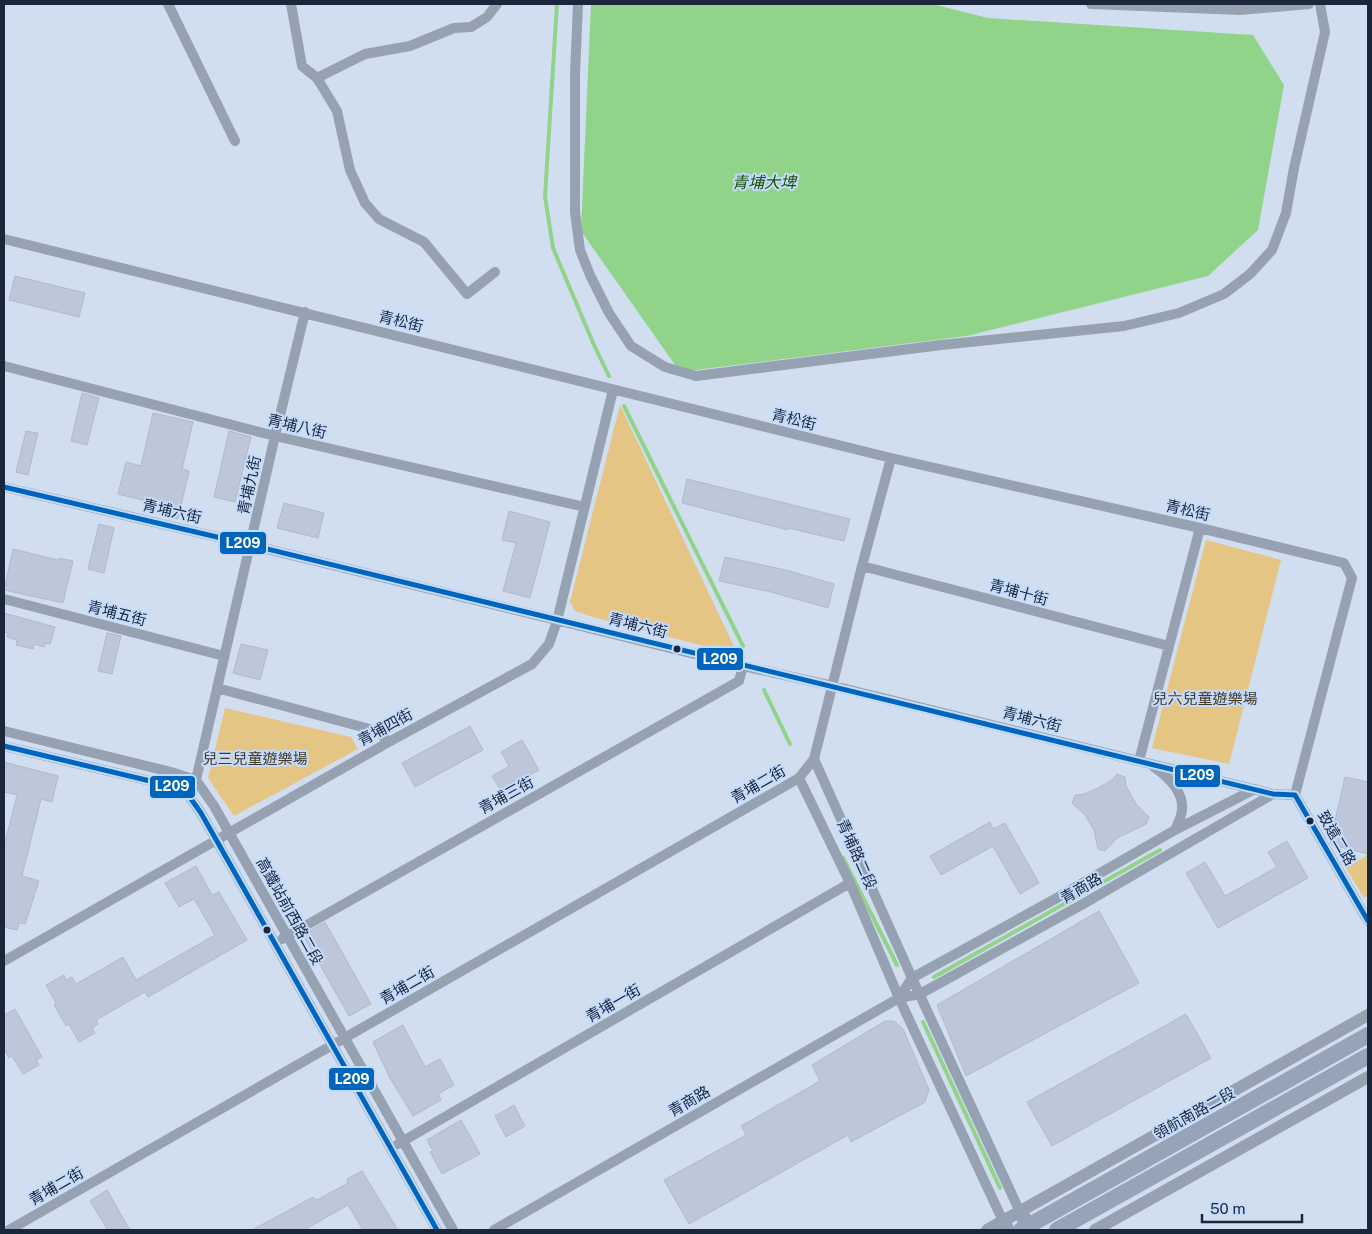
<svg xmlns="http://www.w3.org/2000/svg" width="1372" height="1234" viewBox="0 0 1372 1234" font-family="'Public Sans','Noto Sans TC',sans-serif">
<rect width="100%" height="100%" fill="#d1def0"/>
<path fill="#e4c584" d="M 620,405 L 738,655 L 593,617 L 575,611 L 570,602 Z
M 1206,540 L 1281,560 L 1229,764 L 1152,748 Z
M 225,708 L 351,737 L 358,749 L 234,816 L 208,778 Z
M 1368,855 L 1368,895 L 1364,898 L 1346,868 Z"/>
<path fill="#92d38a" d="M 591,4 L 932,4 L 988,18 L 1253,35 L 1284,85 L 1258,230 L 1208,276 L 967,336 L 680,372 L 581,231 Z"/>
<g fill="none" stroke-linecap="round" stroke-linejoin="round">
<path stroke="#92d38a" stroke-width="4" d="M 557,4 L 545,196 L 553,248 L 594,345 L 609,376
M 624,406 L 743,646
M 764,690 L 790,744
M 843,858 L 897,965
M 934,977 L 1160,850
M 923,1022 L 1000,1188"/>
</g>
<path fill="#bec6d9" stroke="#b1b9cc" d="M 15,276 L 85,293 L 79,317 L 9,300 Z
M 82,393 L 99,398 L 87,445 L 71,441 Z
M 153,413 L 193,422 L 182,469 L 189,471 L 178,519 L 160,515 L 162,505 L 118,494 L 126,462 L 141,466 Z
M 26,431 L 38,433 L 28,475 L 16,472 Z
M 229,431 L 251,437 L 235,502 L 214,497 Z
M 687,479 L 850,519 L 844,541 L 788,528 L 788,530 L 682,503 Z
M 284,503 L 324,513 L 318,538 L 277,528 Z
M 509,511 L 550,522 L 530,598 L 503,591 L 516,543 L 502,540 Z
M 99,524 L 114,528 L 104,573 L 88,569 Z
M 13,549 L 58,560 L 59,558 L 73,561 L 63,603 L 4,590 Z
M 725,557 L 786,570 L 834,584 L 828,608 L 771,592 L 719,581 Z
M 4,613 L 55,627 L 50,644 L 45,643 L 44,647 L 34,644 L 33,649 L 16,645 L 17,640 L 7,637 L 8,633 L 4,632 Z
M 107,633 L 121,636 L 112,674 L 98,671 Z
M 241,644 L 268,650 L 260,680 L 233,673 Z
M 470,726 L 483,750 L 415,787 L 402,763 Z
M 522,740 L 539,770 L 501,791 L 492,776 L 509,766 L 501,752 Z
M 4,762 L 58,776 L 52,802 L 41,799 L 22,876 L 39,881 L 25,924 L 19,923 L 17,930 L 4,927 L 4,846 L 17,795 L 4,792 Z
M 1117,774 L 1125,777 L 1126,786 L 1136,804 L 1149,817 L 1146,824 L 1117,838 L 1105,851 L 1098,849 L 1094,830 L 1085,815 L 1072,803 L 1075,795 L 1084,794 L 1098,788 L 1112,780 Z
M 1345,777 L 1368,782 L 1368,854 L 1332,845 L 1330,842 Z
M 990,822 L 993,829 L 1005,823 L 1039,883 L 1020,894 L 993,846 L 941,875 L 930,856 Z
M 1287,841 L 1308,878 L 1218,928 L 1186,873 L 1205,862 L 1225,896 L 1277,867 L 1268,852 Z
M 196,866 L 212,895 L 219,892 L 247,940 L 148,997 L 145,992 L 96,1020 L 98,1024 L 92,1028 L 95,1033 L 79,1042 L 69,1024 L 66,1026 L 54,1005 L 56,1003 L 46,985 L 64,975 L 66,980 L 72,977 L 76,984 L 123,957 L 136,980 L 215,935 L 194,899 L 179,907 L 165,883 Z
M 1099,911 L 1139,983 L 966,1076 L 937,1005 Z
M 325,922 L 371,1004 L 349,1016 L 303,935 Z
M 15,1009 L 42,1057 L 36,1060 L 39,1065 L 23,1074 L 12,1056 L 9,1058 L 4,1049 L 4,1015 Z
M 1186,1014 L 1211,1058 L 1052,1146 L 1027,1102 Z
M 885,1021 L 894,1021 L 903,1029 L 929,1090 L 925,1102 L 851,1142 L 848,1135 L 689,1224 L 664,1180 L 746,1135 L 741,1126 L 820,1081 L 812,1065 Z
M 403,1025 L 425,1067 L 440,1059 L 454,1085 L 438,1094 L 441,1100 L 413,1116 L 390,1078 L 373,1042 Z
M 514,1105 L 525,1126 L 506,1137 L 495,1116 Z
M 461,1120 L 480,1154 L 442,1174 L 430,1152 L 433,1151 L 427,1140 Z
M 362,1171 L 398,1230 L 363,1230 L 348,1205 L 304,1230 L 252,1230 L 313,1197 L 317,1200 L 348,1183 L 347,1179 Z
M 107,1190 L 130,1230 L 108,1230 L 90,1201 Z"/>
<g fill="none" stroke-linecap="round" stroke-linejoin="round">
<path stroke="#96a2b2" stroke-width="10" d="M 168,4 L 235,141
M 291,4 L 302,66 L 317,78 L 337,111 L 350,170 L 365,203 L 379,219 L 424,242 L 467,294 L 495,272
M 578,4 L 575,74 L 575,212 L 580,250 L 590,275 L 609,313 L 631,346 L 665,367 L 696,376 L 941,345 L 1124,326 L 1179,313 L 1224,294 L 1250,274 L 1272,250 L 1286,213 L 1294,168 L 1325,32 L 1320,4
M 1091,4 L 1240,10 L 1309,4
M 317,78 L 365,54 L 410,46 L 454,28 L 471,27 L 487,17 L 497,4
M 4,239 L 891,458 L 1200,528 L 1344,563 L 1352,578 L 1295,795
M 4,366 L 275,436 L 585,507
M 891,458 L 862,566 L 814,759 L 912,978 L 1020,1212
M 4,487 L 251,545 L 743,666 L 833,686 L 1273,794 L 1295,795
M 862,566 L 1169,646
M 4,599 L 224,656
M 217,688 L 381,732 L 387,743
M 4,731 L 171,772 L 196,780 L 214,806 L 240,852 L 453,1230
M 4,746 L 171,786 L 186,792 L 201,813 L 437,1230
M 1139,761 L 1200,528
M 1154,767 C 1169,777 1187,795 1181,815 C 1180,820 1177,825 1175,830
M 799,778 L 850,883 L 899,998 L 1003,1221
M 196,780 L 275,436 L 305,312
M 1295,795 L 1368,921
M 282,939 L 739,681 L 743,666
M 4,961 L 387,743 L 532,664 L 549,644 L 557,621 L 613,390
M 899,998 L 912,978 L 1055,899 L 1175,830 L 1255,789
M 398,1144 L 850,883
M 9,1230 L 799,778 L 814,759
M 494,1230 L 899,998 L 920,994 L 1083,904 L 1273,794"/>
<path stroke="#96a2b2" stroke-width="12" d="M 987,1230 L 1368,1015
M 1095,1230 L 1368,1077"/>
<path stroke="#95a1b4" stroke-width="15" d="M 1020,1212 L 1031,1230
M 1003,1221 L 1007,1230"/>
<path stroke="#96a3b8" stroke-width="16" d="M 1021,1230 L 1368,1035
M 1057,1230 L 1368,1056"/>
<g stroke="#c4dbfd" stroke-width="9">
<path id="bus-1" d="M 4,487 L 251,545 L 1273,794 L 1295,795 L 1368,921
M 4,746 L 171,786 L 186,792 L 201,813 L 437,1230"/>
</g>
<use href="#bus-1" stroke="#0065bd" stroke-width="5"/>
</g>
<g fill="#19263c" stroke="#c4dbfd" stroke-width="2">
<circle cx="677" cy="649" r="4.5"/>
<circle cx="1310" cy="821" r="4.5"/>
<circle cx="267" cy="930" r="4.5"/>
</g>
<g text-anchor="middle" dominant-baseline="central" stroke-width="4" stroke-linejoin="round" paint-order="stroke">
<g font-size="15" fill="#19263c" stroke="#c4dbfd">
<text transform="translate(401 321) rotate(14)">青松街</text>
<text transform="translate(794 419) rotate(14)">青松街</text>
<text transform="translate(297 426) rotate(13)">青埔八街</text>
<text transform="translate(249 485) rotate(-78)">青埔九街</text>
<text transform="translate(1188 510) rotate(13)">青松街</text>
<text transform="translate(172 511) rotate(13)">青埔六街</text>
<text transform="translate(1019 592) rotate(15)">青埔十街</text>
<text transform="translate(117 613) rotate(14)">青埔五街</text>
<text transform="translate(638 625) rotate(14)">青埔六街</text>
<text transform="translate(1032 719) rotate(14)">青埔六街</text>
<text transform="translate(385 727) rotate(-29)">青埔四街</text>
<text transform="translate(758 784) rotate(-30)">青埔二街</text>
<text transform="translate(506 795) rotate(-29)">青埔三街</text>
<text transform="translate(1337 838) rotate(60)">致遠二路</text>
<text transform="translate(857 854) rotate(66)">青埔路二段</text>
<text transform="translate(1081 888) rotate(-30)">青商路</text>
<text transform="translate(290 911) rotate(61)">高鐵站前西路二段</text>
<text transform="translate(407 985) rotate(-30)">青埔二街</text>
<text transform="translate(613 1003) rotate(-30)">青埔一街</text>
<text transform="translate(689 1101) rotate(-30)">青商路</text>
<text transform="translate(1194 1113) rotate(-29)">領航南路二段</text>
<text transform="translate(56 1186) rotate(-30)">青埔二街</text>
</g>
<g font-size="15" fill="#463822" stroke="#c4dbfd">
<text x="1205" y="698">兒六兒童遊樂場</text>
<text x="255" y="758">兒三兒童遊樂場</text>
</g>
<g font-size="16" font-style="italic" fill="#1b5305" stroke="#c4dbfd">
<text x="764" y="182">青埔大埤</text>
</g>
</g>
<g stroke="#c4dbfd" stroke-width="2">
<rect x="219" y="531" width="48" height="24" rx="5" fill="#0065bd"/>
<rect x="696" y="647" width="48" height="24" rx="5" fill="#0065bd"/>
<rect x="1174" y="764" width="47" height="24" rx="5" fill="#0065bd"/>
<rect x="149" y="775" width="47" height="24" rx="5" fill="#0065bd"/>
<rect x="328" y="1067" width="47" height="24" rx="5" fill="#0065bd"/>
</g>
<g font-size="14" text-anchor="middle" font-weight="bold" fill="#fff">
<text x="243" y="548">L209</text>
<text x="720" y="664">L209</text>
<text x="1197" y="780">L209</text>
<text x="172" y="791">L209</text>
<text x="352" y="1084">L209</text>
</g>
<rect width="1372" height="1234" fill="none" stroke="#19263c" stroke-width="10"/>
<path d="M1202 1214v8h100v-8" fill="none" stroke="#19263c" stroke-width="2.5"/>
<text x="1210" y="1214" font-size="15" fill="#19263c" stroke="#c4dbfd" stroke-width="4" paint-order="stroke">50 m</text>
</svg>
